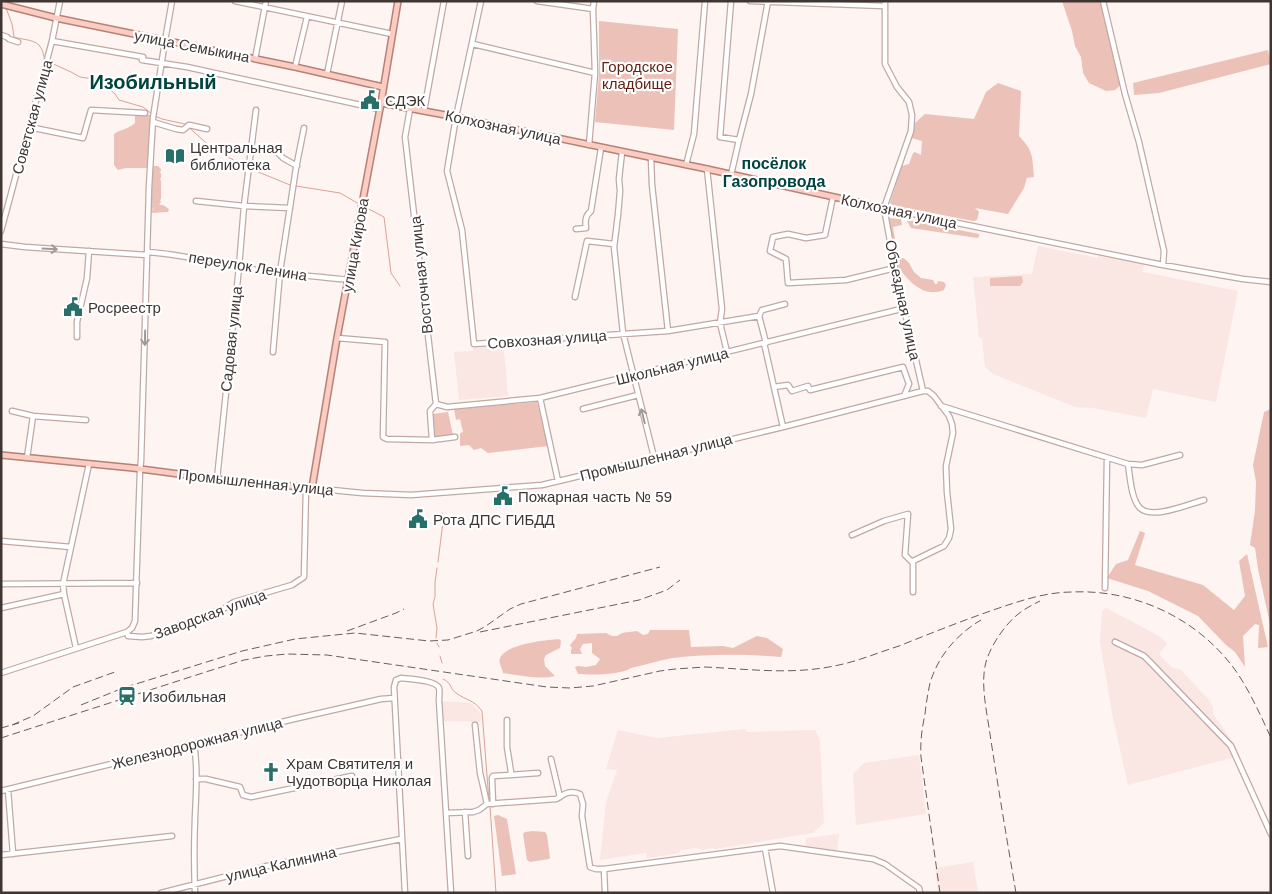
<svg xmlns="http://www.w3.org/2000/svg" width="1272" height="894" viewBox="0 0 1272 894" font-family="Helvetica,sans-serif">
<rect width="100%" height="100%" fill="#fef4f2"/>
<path fill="#fae6e2" d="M 1038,246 L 1098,258 L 1099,256 L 1144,264 L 1143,272 L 1238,291 L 1216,402 L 1153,389 L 1146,418 L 1093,408 L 1075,407 L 993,374 L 985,367 L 982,338 L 979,338 L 973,277 L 1032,274 Z
M 503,346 L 506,369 L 508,396 L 459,400 L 454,352 L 473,351 L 473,348 Z
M 1106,608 L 1161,637 L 1167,644 L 1159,654 L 1171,667 L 1181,670 L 1209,700 L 1213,707 L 1213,714 L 1235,745 L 1239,756 L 1128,785 L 1112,713 L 1100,642 L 1102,611 Z
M 441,701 L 471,703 L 478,710 L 481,716 L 480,722 L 441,721 Z
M 745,729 L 747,732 L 815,730 L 820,740 L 824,823 L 813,833 L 715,849 L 713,848 L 701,850 L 698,848 L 680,850 L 680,853 L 647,858 L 646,853 L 600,860 L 606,802 L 617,770 L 606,769 L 618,730 L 657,738 Z
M 919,755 L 926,814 L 856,825 L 853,774 L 864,763 Z
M 839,834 L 837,851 L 805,847 L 806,838 Z
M 973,862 L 978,893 L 938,893 L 935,868 Z"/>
<path fill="#ebc1b8" d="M 1062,1 L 1101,1 L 1121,85 L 1115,90 L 1106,91 L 1089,83 L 1083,73 L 1081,57 L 1075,46 L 1072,31 Z
M 599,21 L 678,29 L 674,130 L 595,122 L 599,74 Z
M 1268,50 L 1271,64 L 1159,93 L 1134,95 L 1133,83 Z
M 998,83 L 1021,91 L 1019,136 C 1034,152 1032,156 1034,177 L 1027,178 L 1024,188 L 1008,214 L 975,208 L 979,212 L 977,220 L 973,221 L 892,205 L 890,203 L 902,166 L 909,164 L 913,153 L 915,152 L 921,155 L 922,141 L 911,138 L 915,123 L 925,114 L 974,119 L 986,92 Z
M 135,115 L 150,115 L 152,118 L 148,168 L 126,168 L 118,170 L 114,165 L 114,134 C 121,129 129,129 135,123 Z
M 153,166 L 158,166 L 161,169 L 161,171 L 159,173 L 161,173 L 161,178 L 160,179 L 161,181 L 161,199 L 160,200 L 161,202 L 159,205 L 163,205 L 169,209 L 168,212 L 150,213 L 150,212 L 156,207 L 150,211 L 152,180 L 153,179 L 152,178 Z
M 888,218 L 901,219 L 902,225 L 893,227 L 898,256 L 905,259 L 909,263 L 914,272 L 921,278 L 933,280 L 935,284 L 937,284 L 938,281 L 944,282 L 946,285 L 944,290 C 925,298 910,283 899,268 L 888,219 Z
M 909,220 L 979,234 L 979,237 L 977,238 L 911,228 L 907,221 Z
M 1022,276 L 1023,282 L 1020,286 L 990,286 L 990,278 Z
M 537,402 L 548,446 L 488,453 L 481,448 L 474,450 L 469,445 L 460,446 L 460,433 L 463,432 L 460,419 L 456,420 L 454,409 Z
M 1271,409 L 1271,628 L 1258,569 L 1255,548 L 1250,545 L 1255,511 L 1256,482 L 1253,465 L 1264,412 Z
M 448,412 L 453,435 L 435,437 L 433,414 Z
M 1140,531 L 1145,533 L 1135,565 L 1203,585 L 1234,610 L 1245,596 L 1239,561 L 1247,554 L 1268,647 L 1258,648 L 1259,625 L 1255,624 L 1243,636 L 1245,667 L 1235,652 L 1226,645 L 1198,616 L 1148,591 L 1107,578 L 1116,564 L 1128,560 Z
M 650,630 L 689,630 L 691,647 L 723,646 L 733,648 L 757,636 L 767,638 L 783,649 L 781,657 C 747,654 707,654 673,658 C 659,660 645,665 631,668 C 620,675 592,675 578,674 L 575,667 L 578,666 L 586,667 L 596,665 L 600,659 L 592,653 L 592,643 L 583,644 L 580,649 L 582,654 L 571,654 L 571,650 L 572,648 L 570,645 L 576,638 L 577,634 L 606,633 L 612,636 L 617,636 L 622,633 L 637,631 L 643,635 L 648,634 Z
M 559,639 L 561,641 L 560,648 L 546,655 L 544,659 L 545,666 L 555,676 C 539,680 520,675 503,673 C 502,667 498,663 500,658 C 506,644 546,640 559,639 Z
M 498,815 L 507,819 L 516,874 L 502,876 L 494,816 Z
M 533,831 L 545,832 L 547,835 L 550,858 L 549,859 L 530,862 L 527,860 L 523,834 L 525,832 Z"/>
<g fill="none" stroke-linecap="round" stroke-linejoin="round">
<path stroke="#dba296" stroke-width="1" d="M 6,8 L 12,24 L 14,37 C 22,40 37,39 41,48 C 44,52 42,55 46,60
M 49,62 L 71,72 L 80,77 L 94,79 L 105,85 L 115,94 L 119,100 L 143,107 L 152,114
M 155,116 L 162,119 L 185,124 L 214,150 L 245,166
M 251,169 L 290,185
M 296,186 L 340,193 L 359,204
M 363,206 L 384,217 L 391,273 L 400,286
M 438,562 L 443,522 L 442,513
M 436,638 L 437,628 L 433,604 L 435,597 L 435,582 L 437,568
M 437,643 L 439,647
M 440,656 L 442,663
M 443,679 C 452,683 450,689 456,693 C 467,701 473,699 482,711 L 489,801
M 490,806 L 496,893"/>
<g stroke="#c0a9a4" stroke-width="7">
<path id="minor" d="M 235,1 L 392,34
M 481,1 L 456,117 L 447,171 L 462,230 L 474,344 L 668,331 L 759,316 L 762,310 L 785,304
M 537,1 L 593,9
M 731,1 L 720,137 L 739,140
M 750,1 L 884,6
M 1103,1 L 1125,94 L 1139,142 L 1164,251 L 1163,265
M 1,35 L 7,37 L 9,39 L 18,42
M 52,41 L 143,57 L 142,60 L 187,67 L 379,109
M 473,44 L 595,73
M 255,59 L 266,1
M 295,67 L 307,17
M 327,74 L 342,1
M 410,109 L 405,137 L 436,404 L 430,411 L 432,440
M 424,111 L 444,1
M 153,122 L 176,129 L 183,130 L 189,125 L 207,129
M 29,127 L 83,138 L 91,110 L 145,113
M 589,145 L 595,73 L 593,9 L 594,1
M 277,152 L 283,158 L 297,166
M 622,152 L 619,179 L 620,191 L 618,215 L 614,247 L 623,333 L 654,457
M 651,158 L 652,185 L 668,331
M 686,165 L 694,134 L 705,1
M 707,169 L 722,309 L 720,323 L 727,352
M 731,175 L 739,140 L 751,94 L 768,1
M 833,197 L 825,235 L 806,238 L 788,234 L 773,237 L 770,251 L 786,259 L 788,283 L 846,280 L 895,268
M 196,201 L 244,206 L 290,208
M 884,208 L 1163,265 L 1243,279 L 1271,282
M 884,208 L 911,131 L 912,115 L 909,102 L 897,87 L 885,64 L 885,1
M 884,208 L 895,268 L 923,391
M 576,229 L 586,228 C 585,221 585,216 591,211 L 601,148
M 1,231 L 52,41 L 60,1
M 1,244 L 25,247 L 147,255
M 147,252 C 179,254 207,261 238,267 C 274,273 312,276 349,280
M 575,297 L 587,241 L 614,244
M 759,316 L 766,343
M 77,337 L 77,322 L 87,278 L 89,251
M 337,338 L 385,342 L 383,437 L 387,439 L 432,440 L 455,437
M 764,343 L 783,427
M 273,352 L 280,272 L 296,168 L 304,128
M 774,387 L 788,385 L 792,391 L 808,386 L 810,390 L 903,367 L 909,384 L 904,396
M 540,398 L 558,481
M 436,404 L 447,407 L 540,398 L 905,308
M 941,406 L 1128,464 L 1142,465 L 1180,455
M 583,409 L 638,395
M 12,411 L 33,416 L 86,420
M 27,458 L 33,416
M 1128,464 C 1130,476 1131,499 1140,508 C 1152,520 1189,504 1204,500
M 217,479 L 239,267 L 244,206 L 256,110
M 312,488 L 362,493 L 411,495 L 542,485 L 783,427 L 923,391 L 928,391 L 934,396 L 949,416 L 952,424 L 953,433 L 946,466 L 947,492 L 951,529 L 949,538 L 944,546 L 913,561 L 913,592
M 852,535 L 884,521 L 908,514 L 905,555 L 913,563
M 1,541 L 71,547
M 1,584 L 137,583
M 1105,588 L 1107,458
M 1,608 L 64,594
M 127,632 L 128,636 L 142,637 L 151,636 L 225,608 L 234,602 L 292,585 L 304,577 L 306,488
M 1115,642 L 1144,656 L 1151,663 L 1231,746 L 1271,834
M 76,648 L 64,594 L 63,584 L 89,464
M 1,673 L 127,632 L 132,628 L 135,621 L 140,470 L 141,461 L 149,187 L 153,118 L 165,41 L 172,1
M 475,725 L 480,773 L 483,786 L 487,804
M 194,744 C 198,768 196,794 195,818 C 194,843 194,868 195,893
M 510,775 L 538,773
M 196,779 L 206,779 L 240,787 L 243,795 L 251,797 L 352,776
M 8,790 L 13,854
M 1,791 L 294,719 L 381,699 L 394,698
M 560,797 C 566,792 573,791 580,794 L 583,804 L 582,816 L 590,867 L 596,869 L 604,869
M 493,804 L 492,778 L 493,776 L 510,775 L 511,772 L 507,747 L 507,720
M 465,812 L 468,856
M 446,813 L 473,812 L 479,810 L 487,804 L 556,799 L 560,797 L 551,759
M 765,848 L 773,893
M 1,855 L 172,836
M 161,893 L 267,866 L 401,839
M 405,893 L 394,687 L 396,680 L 401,678 C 409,679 436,680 439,688 C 440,691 439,697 439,700 L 451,893
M 605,893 L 604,869 L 780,846 L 873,859 L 885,864 L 919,888 L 920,893"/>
</g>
<g stroke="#b68176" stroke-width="8">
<path id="major" d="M 1,4 L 56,18 L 295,67 L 383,87
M 381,103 L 456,117 L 707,169 L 884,208
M 1,455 L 133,468 L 217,479 L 312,488 L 337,338 L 381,103 L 398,1"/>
</g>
<use href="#minor" stroke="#fff" stroke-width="4.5"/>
<use href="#major" stroke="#faccc2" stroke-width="5"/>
<path stroke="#685e5c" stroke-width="1" stroke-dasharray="8 4" stroke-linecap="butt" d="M 347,631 L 396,613 L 404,609
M 480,632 L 639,600 L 667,590 L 680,580
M 81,705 L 123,688 L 242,651 L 295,639 L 355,633 L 429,641 L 448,640 L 477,631 L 486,626 L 510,609 L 521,604 L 660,567
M 12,725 L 33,716 L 73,687 L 115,672
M 1,728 L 19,723
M 1,738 L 212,670 L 244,660 L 266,656 L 287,654 L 327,655 L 547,687 L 570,688 L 593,686 L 660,671 L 675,669 L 705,667 C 748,669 791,675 834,666 C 856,662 877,653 899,646 C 934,632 969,618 1005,606 C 1026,599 1049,592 1072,592 C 1137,589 1201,620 1238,674 C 1251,694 1261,716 1271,738
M 940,893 L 921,757 C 920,742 922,728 925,714 C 926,703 928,693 930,683 C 938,656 957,634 981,620
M 1016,893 C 1007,840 998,787 990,734 C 987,713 980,683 986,662 C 991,645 1004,626 1017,615 C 1024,609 1032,605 1040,601"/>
</g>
<defs><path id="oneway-shaft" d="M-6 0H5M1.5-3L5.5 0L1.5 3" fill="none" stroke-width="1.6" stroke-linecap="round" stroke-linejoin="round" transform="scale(1.25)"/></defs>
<g stroke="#9f9a9a">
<use href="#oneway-shaft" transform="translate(50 249) rotate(3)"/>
<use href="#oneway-shaft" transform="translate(145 338) rotate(91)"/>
<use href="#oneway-shaft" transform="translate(643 416) rotate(-104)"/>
</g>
<defs>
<g id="civic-bare" transform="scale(1.5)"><path d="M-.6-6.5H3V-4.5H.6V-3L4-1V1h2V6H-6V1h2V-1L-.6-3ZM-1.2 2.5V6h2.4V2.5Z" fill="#277069" stroke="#fff" stroke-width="2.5" paint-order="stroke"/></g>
<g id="library-bare" transform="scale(1.5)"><path d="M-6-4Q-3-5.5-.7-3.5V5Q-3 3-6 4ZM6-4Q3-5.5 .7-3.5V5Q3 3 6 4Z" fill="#277069" stroke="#fff" stroke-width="2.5" paint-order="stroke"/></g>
<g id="station-bare" transform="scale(1.5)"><path d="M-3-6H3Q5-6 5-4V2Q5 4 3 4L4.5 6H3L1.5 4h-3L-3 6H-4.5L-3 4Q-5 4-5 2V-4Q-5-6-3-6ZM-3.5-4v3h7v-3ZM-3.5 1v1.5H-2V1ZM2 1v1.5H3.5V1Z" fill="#277069" stroke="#fff" stroke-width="2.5" paint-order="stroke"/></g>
<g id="church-bare" transform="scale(1.5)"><path d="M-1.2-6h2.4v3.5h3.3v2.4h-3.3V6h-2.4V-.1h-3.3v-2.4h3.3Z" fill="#277069" stroke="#fff" stroke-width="2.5" paint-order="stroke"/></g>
</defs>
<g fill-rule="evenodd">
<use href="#civic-bare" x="370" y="100"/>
<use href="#library-bare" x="175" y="156"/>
<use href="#civic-bare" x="73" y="307"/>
<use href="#civic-bare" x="503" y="496"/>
<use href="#civic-bare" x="418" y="519"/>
<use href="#station-bare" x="127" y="696"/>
<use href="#church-bare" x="271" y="772"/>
</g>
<g text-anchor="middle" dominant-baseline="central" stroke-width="4.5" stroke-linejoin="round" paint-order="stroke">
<g font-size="15" fill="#3f3634" stroke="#fff">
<text transform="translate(192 46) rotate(11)">улица Семыкина</text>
<text transform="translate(32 117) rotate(-75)">Советская улица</text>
<text transform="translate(503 127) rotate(12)">Колхозная улица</text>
<text transform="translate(899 211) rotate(12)">Колхозная улица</text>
<text transform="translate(355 245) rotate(-80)">улица Кирова</text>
<text transform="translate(248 266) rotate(9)">переулок Ленина</text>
<text transform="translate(421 275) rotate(-96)">Восточная улица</text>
<text transform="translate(903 300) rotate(78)">Объездная улица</text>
<text transform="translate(231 339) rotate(-84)">Садовая улица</text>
<text transform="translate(547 339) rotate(-4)">Совхозная улица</text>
<text transform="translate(672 366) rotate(-14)">Школьная улица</text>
<text transform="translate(656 457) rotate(-14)">Промышленная улица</text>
<text transform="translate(256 482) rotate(6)">Промышленная улица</text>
<text transform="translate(210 614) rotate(-20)">Заводская улица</text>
<text transform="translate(197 743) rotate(-14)">Железнодорожная улица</text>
<text transform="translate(281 864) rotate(-13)">улица Калинина</text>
</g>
<g font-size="15" fill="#611e12" stroke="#fff">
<text x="637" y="66">Городское<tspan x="637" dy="17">кладбище</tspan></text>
</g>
<g font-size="15" fill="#3f3634" stroke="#fff" text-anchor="start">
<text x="385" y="100">СДЭК</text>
<text x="190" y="147">Центральная<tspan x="190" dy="17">библиотека</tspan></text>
<text x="88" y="307">Росреестр</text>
<text x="518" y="496">Пожарная часть № 59</text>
<text x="433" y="519">Рота ДПС ГИБДД</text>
<text x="142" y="696">Изобильная</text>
<text x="286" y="763">Храм Святителя и<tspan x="286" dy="17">Чудотворца Николая</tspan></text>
</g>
<g font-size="16" font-weight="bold" fill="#01433e" stroke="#fff">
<text x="774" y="163">посёлок<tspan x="774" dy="18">Газопровода</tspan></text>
</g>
<g font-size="20" font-weight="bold" fill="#01433e" stroke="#fff">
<text x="153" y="82">Изобильный</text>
</g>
</g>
<rect width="1272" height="894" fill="none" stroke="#3f3634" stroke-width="5"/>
</svg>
